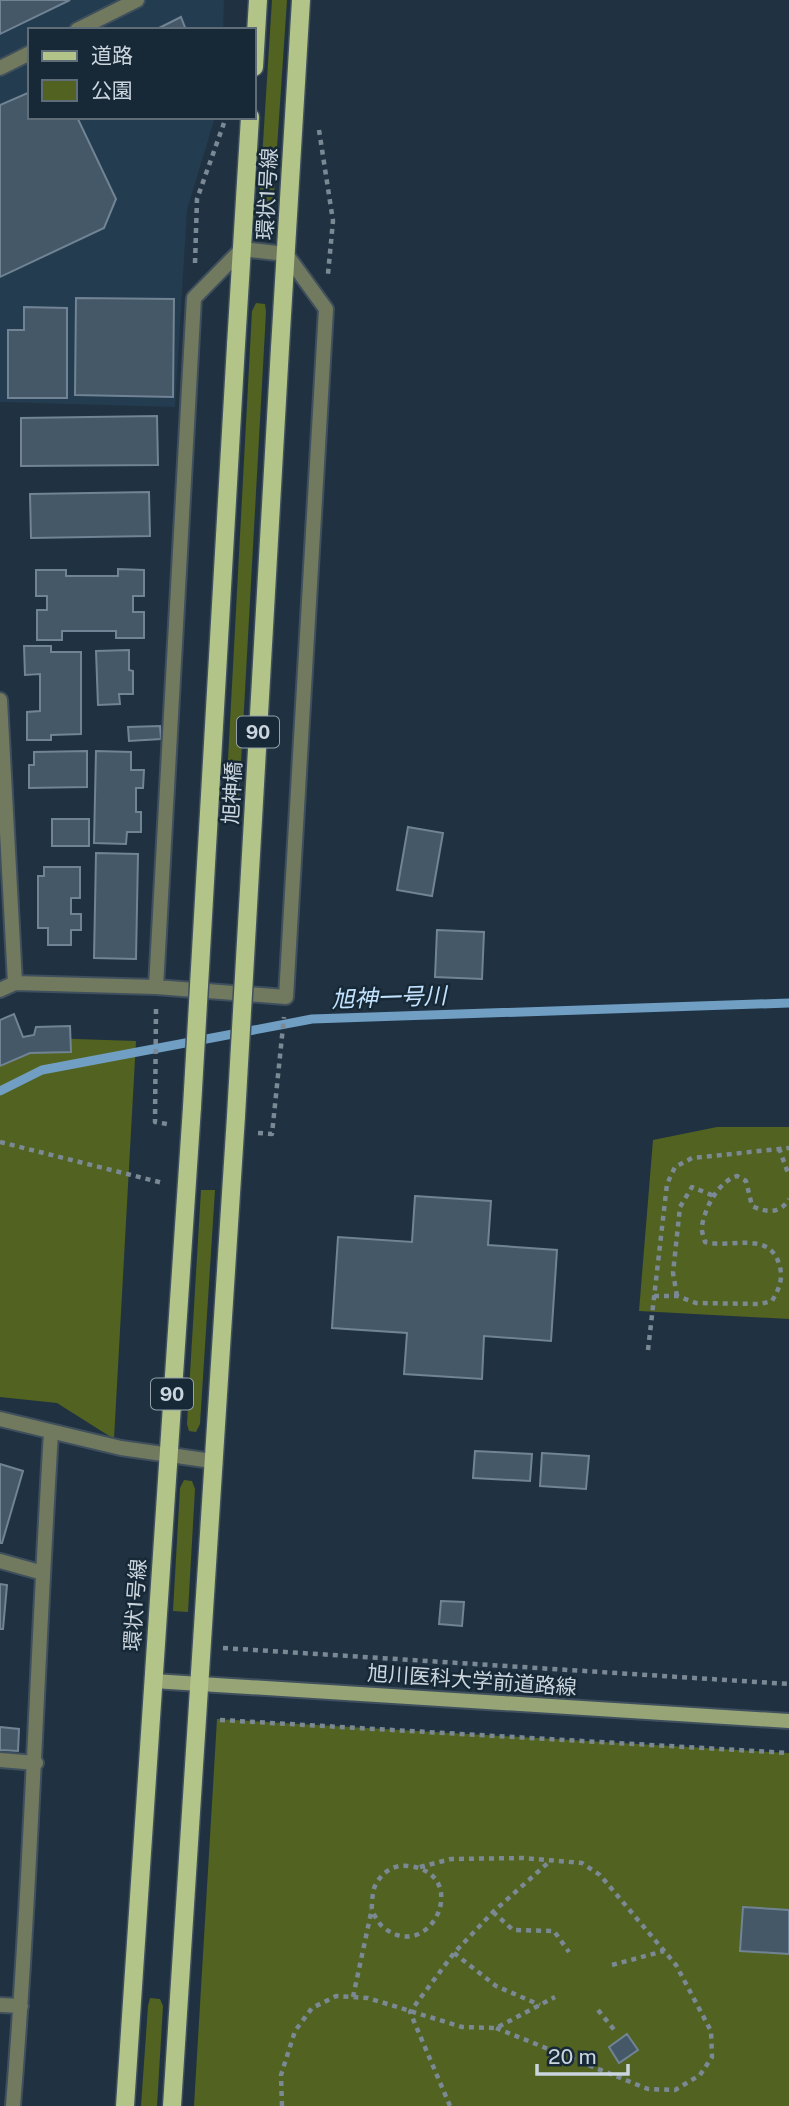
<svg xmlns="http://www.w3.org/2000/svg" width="789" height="2106" viewBox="0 0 789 2106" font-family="'Public Sans','Noto Sans JP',sans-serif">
<rect width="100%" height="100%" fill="#203241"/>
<path fill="#243c4f" d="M 0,0 L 224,0 L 223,30 L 30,30 L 30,117 L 215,117 L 187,210 L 175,407 L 0,402 Z"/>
<path fill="#526220" d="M 272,0 L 287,0 L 273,207 L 269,212 L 262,211 L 259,206 Z
M 256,303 L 265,304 L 266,312 L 238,817 L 225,816 L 252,311 Z
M 15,1037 L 136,1041 L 114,1439 L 57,1403 L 0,1397 L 0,1044 Z
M 717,1127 L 789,1127 L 789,1319 L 639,1311 L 653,1140 Z
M 201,1190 L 215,1190 L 200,1424 L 196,1432 L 189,1431 L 187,1424 Z
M 184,1480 L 192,1481 L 195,1489 L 188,1612 L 173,1611 L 180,1488 Z
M 217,1719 L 789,1753 L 789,2106 L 194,2106 Z
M 150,1998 L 160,1999 L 163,2006 L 157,2106 L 141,2106 L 148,2006 Z"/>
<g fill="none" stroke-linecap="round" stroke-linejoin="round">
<path stroke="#709fc3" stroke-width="9" d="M 0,1091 L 42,1070 L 312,1019 L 789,1003"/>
</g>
<path fill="#455867" stroke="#708495" stroke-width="2" d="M 0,0 L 70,0 L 0,34 Z
M 181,17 L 186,30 L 155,30 Z
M 30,92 L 30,117 L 77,117 L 116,199 L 104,228 L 0,277 L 0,105 Z
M 76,298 L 174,299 L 173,397 L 75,395 Z
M 24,307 L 67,308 L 67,398 L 8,398 L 8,330 L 24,330 Z
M 157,416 L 158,465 L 21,466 L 21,418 Z
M 149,492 L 150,536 L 31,538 L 30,494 Z
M 118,569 L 144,570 L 144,596 L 133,596 L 133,612 L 144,612 L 144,638 L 116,638 L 116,631 L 62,631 L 62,640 L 37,640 L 37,610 L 47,610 L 47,596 L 36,596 L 36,570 L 66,570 L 66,576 L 118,576 Z
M 24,646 L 51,646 L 51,652 L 81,652 L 81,734 L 51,735 L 51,740 L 27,740 L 27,712 L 40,711 L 40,674 L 25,675 Z
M 129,650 L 129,670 L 133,671 L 133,694 L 119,694 L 120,704 L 98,705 L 96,651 Z
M 160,726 L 161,739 L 129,741 L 128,727 Z
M 87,751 L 87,787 L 29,788 L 29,765 L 34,765 L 34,752 Z
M 96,751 L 131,752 L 131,770 L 144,770 L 143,788 L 136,788 L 136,812 L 141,812 L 141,832 L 127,832 L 126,844 L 94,843 Z
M 52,819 L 89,819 L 89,846 L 52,846 Z
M 408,827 L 443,833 L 432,896 L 397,890 Z
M 96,853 L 138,854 L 136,959 L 94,958 Z
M 44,867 L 80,867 L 80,898 L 71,898 L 71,914 L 81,914 L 81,930 L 71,930 L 71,945 L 48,945 L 48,928 L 38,928 L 38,876 L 44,876 Z
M 437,930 L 484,932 L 482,979 L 435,977 Z
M 14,1014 L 23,1037 L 34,1035 L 36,1027 L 70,1026 L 71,1052 L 30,1053 L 0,1066 L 0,1020 Z
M 415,1196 L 491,1201 L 488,1245 L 557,1250 L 551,1341 L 484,1336 L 482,1379 L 404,1374 L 407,1333 L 332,1328 L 338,1237 L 412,1242 Z
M 475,1451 L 532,1454 L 530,1481 L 473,1478 Z
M 542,1453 L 589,1456 L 586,1489 L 540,1486 Z
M 0,1464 L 23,1471 L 2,1543 L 0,1543 Z
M 0,1584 L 7,1585 L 3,1629 L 0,1629 Z
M 441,1601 L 464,1602 L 462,1626 L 439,1624 Z
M 0,1727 L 19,1729 L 18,1751 L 0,1750 Z
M 743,1907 L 789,1910 L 789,1954 L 740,1951 Z
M 627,2034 L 638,2050 L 619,2063 L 609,2047 Z"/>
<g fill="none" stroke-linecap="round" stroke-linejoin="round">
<g stroke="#3f4f5d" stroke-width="18">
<path id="street" d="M 77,30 L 137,0
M 0,68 L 30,53
M 0,700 L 15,983
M 0,990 L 15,983 L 156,987 L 286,997 L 326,309 L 286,254 L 242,249 L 194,298 L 156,987
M 0,1419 L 121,1448 L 212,1461
M 0,1561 L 43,1573
M 0,1760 L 36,1763
M 0,2005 L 21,2006
M 13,2106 C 31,1882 37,1657 51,1433"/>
</g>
<g stroke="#3f4f5d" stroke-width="18">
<path id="secondary" d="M 153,1681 L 789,1721"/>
</g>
<g stroke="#3f4f5d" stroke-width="21">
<path id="primary" d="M 254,67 L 258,0
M 236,345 L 250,117
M 280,348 L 301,0
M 125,2106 L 192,1107
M 172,2106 L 236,1116"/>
</g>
<path stroke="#7b8995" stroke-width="4.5" stroke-dasharray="5 5" stroke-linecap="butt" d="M 319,130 L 333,221 L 328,274
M 195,263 L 197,199 L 224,123
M 156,1009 L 155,1122 L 167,1124
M 258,1133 L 272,1134 L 284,1017
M 0,1142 L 163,1183
M 779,1148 L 789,1176
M 654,1296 L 677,1296 L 696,1303 L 760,1304 L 772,1301 C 779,1289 784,1278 779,1264 C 769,1230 730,1249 705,1242 C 704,1237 701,1231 702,1226 C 705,1207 719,1181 737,1176 L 746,1181 L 752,1206 C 767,1213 780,1214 789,1199
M 677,1296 L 673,1273 L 680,1207 L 692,1187 L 714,1196
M 648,1350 L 667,1184 L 675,1167 L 692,1158 L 789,1148
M 223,1648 L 789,1684
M 220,1720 L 789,1753
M 420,1867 L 451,1859 L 523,1858 L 582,1863 L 600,1875 L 676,1965 L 711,2031 L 712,2057 L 700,2075 L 675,2090 L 648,2089 L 496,2028
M 493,1912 L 513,1930 L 554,1931 L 569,1952
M 454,1953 L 496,1986 L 540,2005
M 612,1965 L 664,1951
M 353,1997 C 359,1969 365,1941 371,1913 C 373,1901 371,1892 377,1882 C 384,1871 395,1864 409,1866 C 473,1874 430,1966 383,1927 C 378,1923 374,1914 371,1909
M 598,2010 L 616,2032
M 282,2106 L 281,2075 L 295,2031 L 312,2008 L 336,1996 L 368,1998 L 462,2027 L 496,2028 L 555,1997
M 450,2106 L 410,2012 L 454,1953 L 493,1912 L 550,1861"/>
<use href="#street" stroke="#717a5e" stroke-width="14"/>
<use href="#secondary" stroke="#96a476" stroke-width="14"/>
<use href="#primary" stroke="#b2c488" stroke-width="18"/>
<g stroke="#3f4f5d" stroke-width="21" stroke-linecap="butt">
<path id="primary-bridge" d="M 192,1107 L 236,345
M 236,1116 L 280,348"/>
</g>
<use href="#primary-bridge" stroke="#b2c488" stroke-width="18"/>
</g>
<g text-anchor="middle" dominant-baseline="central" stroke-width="5" stroke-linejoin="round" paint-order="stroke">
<g fill="#172836" stroke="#94a1ac" stroke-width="2">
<rect x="237" y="716.5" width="42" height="31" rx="5"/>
<rect x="151" y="1378.5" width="42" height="31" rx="5"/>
</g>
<g font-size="19" font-weight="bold" fill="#cad5de">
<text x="258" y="732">90</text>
<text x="172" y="1394">90</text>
</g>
<g font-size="21" fill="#cad5de" stroke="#172836">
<text transform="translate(267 194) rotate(-87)">環状1号線</text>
<text transform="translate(232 793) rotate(-87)">旭神橋</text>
<text transform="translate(135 1605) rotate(-86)">環状1号線</text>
<text transform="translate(472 1680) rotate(4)">旭川医科大学前道路線</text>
</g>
<g font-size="23" font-style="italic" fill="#c2e2fd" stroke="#172836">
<text transform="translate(389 997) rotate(-2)">旭神一号川</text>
</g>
</g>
<rect x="28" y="28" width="228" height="91" fill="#172836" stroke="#5f6d79" stroke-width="2"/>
<rect x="42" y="51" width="35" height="10" fill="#b2c488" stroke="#5f6d79" stroke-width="2"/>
<text x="91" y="63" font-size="21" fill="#cad5de">道路</text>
<rect x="42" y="80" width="35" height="21" fill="#526220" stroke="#5f6d79" stroke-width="2"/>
<text x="91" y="98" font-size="21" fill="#cad5de">公園</text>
<path d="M537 2064v10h91v-10" fill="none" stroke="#cad5de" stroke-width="3.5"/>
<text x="548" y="2064" font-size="21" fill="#cad5de" stroke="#172836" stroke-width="5" paint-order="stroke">20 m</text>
</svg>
